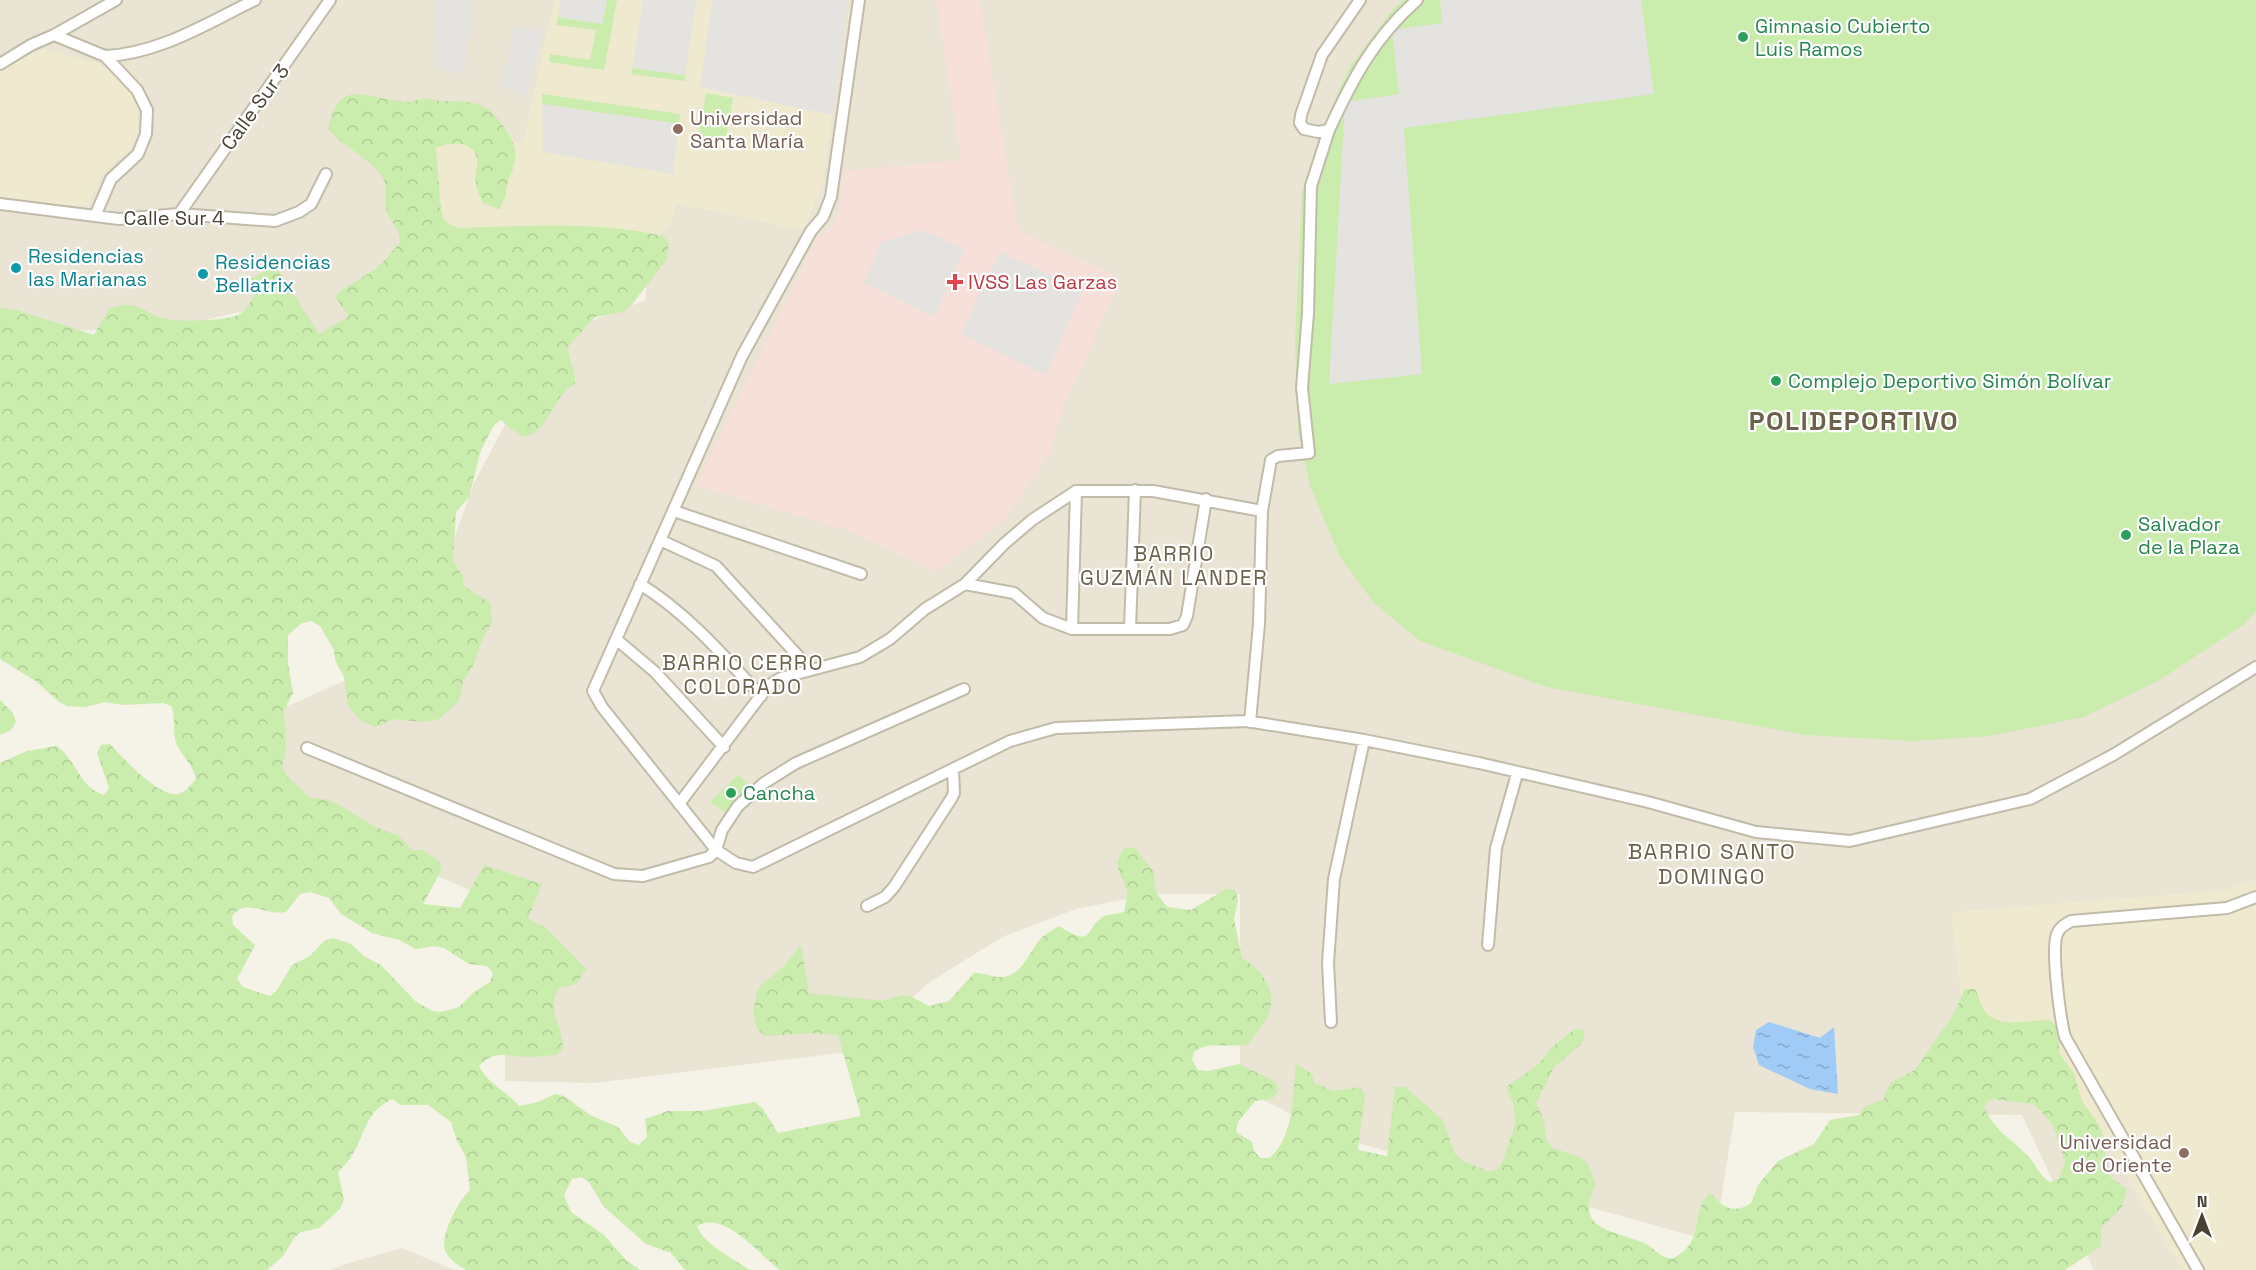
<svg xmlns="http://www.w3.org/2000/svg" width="2256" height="1270" viewBox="0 0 2256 1270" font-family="'Space Grotesk',sans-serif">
<defs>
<pattern id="forest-crowns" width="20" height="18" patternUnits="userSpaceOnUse" patternTransform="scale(1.5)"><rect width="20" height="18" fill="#caecad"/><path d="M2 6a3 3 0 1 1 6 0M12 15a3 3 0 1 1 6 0" fill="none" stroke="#afcc95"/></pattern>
<pattern id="water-ripples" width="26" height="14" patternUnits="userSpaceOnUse" patternTransform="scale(1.5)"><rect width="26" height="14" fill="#9fcbf6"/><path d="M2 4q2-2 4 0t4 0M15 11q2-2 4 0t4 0" fill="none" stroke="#84a6c8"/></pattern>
</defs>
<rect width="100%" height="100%" fill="#f5f2e7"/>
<path fill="#e9e4d4" d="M 0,0 L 2256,0 L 2256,1270 L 2094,1270 L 2022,1115 L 1735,1112 L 1721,1200 L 1704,1239 L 1336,1137 L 1240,1088 L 1240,894 L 1152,894 L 1076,909 L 1002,937 L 930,982 L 892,1015 L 874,1049 L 594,1083 L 505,1081 L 505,905 L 299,817 L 254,719 L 297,702 L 359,674 L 447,559 L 473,485 L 520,396 L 570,329 L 646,300 L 646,231 L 316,350 L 263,307 L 156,331 L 60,330 L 0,318 Z
M 402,1248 L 454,1270 L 331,1270 L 345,1264 Z"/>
<path fill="#efe9d0" d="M 554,0 L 847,0 L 823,183 L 804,230 L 677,204 L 670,225 L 658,237 L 431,237 L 436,142 L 523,143 Z
M 42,49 L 98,63 L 131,87 L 138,107 L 138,132 L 129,151 L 102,175 L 88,206 L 0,202 L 0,70 Z
M 2256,878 L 2256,1270 L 2182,1270 L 2042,1036 L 1966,1037 L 1951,912 L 2227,890 Z"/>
<path fill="#f6e0d9" d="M 936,0 L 980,0 L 1018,230 L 1115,276 L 1118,287 L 1064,405 L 1050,453 L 1007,517 L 936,572 L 850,531 L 696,486 L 817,236 L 836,223 L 844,171 L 961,160 Z"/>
<path fill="url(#forest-crowns)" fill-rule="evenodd" d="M 355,94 C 372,95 388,100 405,102 C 413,103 416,99 423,99 C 428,98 436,101 441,101 C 475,101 488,101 507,132 C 517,147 518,159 510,175 C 505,187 508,198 499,209 L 483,203 C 480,197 477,190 476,184 C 474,176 478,167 477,159 C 474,140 449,141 436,148 L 441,210 C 443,222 448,225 460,228 C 527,226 596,221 663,236 L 669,243 L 666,260 L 630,307 L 622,312 L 595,317 L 568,347 C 568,360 576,370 575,384 C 552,394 550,433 522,437 L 501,420 L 494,425 L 481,450 L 469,497 L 456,512 L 453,560 L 462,576 L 464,586 L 490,603 L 492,622 L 483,638 L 473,666 L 463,682 L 459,701 L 439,719 L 422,722 L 394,719 L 376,727 L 360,720 L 348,705 L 344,677 L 335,660 L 334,650 L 320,626 L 311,621 L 302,623 L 288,635 L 288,664 L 293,693 L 284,711 L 286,750 L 282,767 L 287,776 L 309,797 L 328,800 L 338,804 L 371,825 L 399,836 L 412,850 L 423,850 L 440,862 L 441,871 L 423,904 L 460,908 L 484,865 L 542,884 L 528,919 L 545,927 L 586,969 L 576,984 L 559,988 C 545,1009 563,1026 563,1048 L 557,1055 C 547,1055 538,1057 528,1057 C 509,1057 494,1049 479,1066 C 486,1082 507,1092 519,1106 L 538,1102 L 555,1094 L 564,1096 L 590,1115 L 618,1127 L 630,1142 L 639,1145 L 647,1137 L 645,1119 L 668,1111 L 702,1111 L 755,1102 L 763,1109 L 778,1133 L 861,1116 L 838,1035 L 811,1033 L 764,1036 L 757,1028 L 753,1011 L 757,993 L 761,985 L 783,967 L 801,945 L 809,993 L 883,1001 L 902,995 L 912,997 L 929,1006 L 949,1001 L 974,973 C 983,972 994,978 1002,977 C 1023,976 1031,948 1042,937 C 1047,933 1054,930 1059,926 C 1097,950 1083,927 1105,916 C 1110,914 1118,914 1124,912 C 1125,905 1129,894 1126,888 C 1119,869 1112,867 1125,847 L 1135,848 L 1154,872 L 1155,891 L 1167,907 L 1191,910 L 1226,889 L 1235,890 L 1238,899 L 1234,919 L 1242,959 C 1252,963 1257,969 1263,977 C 1282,1004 1265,1023 1248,1044 C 1228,1049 1211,1040 1194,1052 L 1192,1060 L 1198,1070 L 1208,1071 L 1239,1064 L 1276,1082 L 1278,1091 L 1272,1099 L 1255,1101 L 1238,1122 L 1236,1132 L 1252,1142 L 1254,1151 L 1260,1158 L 1270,1158 C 1295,1135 1292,1097 1296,1064 L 1312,1074 L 1314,1083 L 1333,1091 L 1360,1087 L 1365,1095 L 1358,1150 L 1387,1156 L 1395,1087 L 1405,1087 L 1442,1119 L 1455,1154 L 1463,1161 L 1490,1172 L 1499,1168 L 1503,1160 L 1516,1122 L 1513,1104 L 1506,1087 L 1539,1064 L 1551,1048 L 1575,1029 L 1585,1031 L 1583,1041 L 1577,1048 L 1554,1067 L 1536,1103 L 1544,1120 L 1546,1139 L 1552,1148 L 1580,1157 L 1587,1163 L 1596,1184 C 1571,1232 1617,1230 1646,1244 C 1656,1249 1665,1264 1677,1256 C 1705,1240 1690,1212 1710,1193 C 1723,1207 1733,1215 1751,1203 L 1758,1185 L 1778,1161 L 1814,1144 L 1830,1120 L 1859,1115 L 1865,1107 L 1883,1100 L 1890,1083 L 1915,1070 L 1953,1015 L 1965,989 L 1975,989 C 1978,995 1979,1001 1982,1007 C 1994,1031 2029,1020 2049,1020 L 2057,1026 L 2060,1055 L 2074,1073 L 2082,1101 L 2099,1125 L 2106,1142 L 2104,1151 L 2108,1160 L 2107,1170 L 2111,1178 L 2127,1189 L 2122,1207 L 2101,1228 L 2101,1246 L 2065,1270 L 780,1270 C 759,1255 725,1210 697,1226 C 704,1245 734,1259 750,1270 L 685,1270 L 671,1253 L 646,1244 L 603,1206 L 589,1182 L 581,1177 L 572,1179 L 564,1195 L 571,1212 L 604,1235 L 626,1260 L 640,1270 L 466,1270 C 458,1265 448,1259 445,1250 C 440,1235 459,1200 470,1190 L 466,1157 L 457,1141 L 451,1122 L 428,1105 L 400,1105 L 393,1099 C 365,1110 365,1136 351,1157 C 348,1162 343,1167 338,1172 L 344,1200 L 340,1209 L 319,1228 L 301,1232 L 294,1238 L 283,1256 L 267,1270 L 0,1270 L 0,763 L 27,751 L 57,746 C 76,760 80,788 104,795 L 109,788 L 97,753 L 101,745 L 110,744 C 122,757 159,798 178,794 C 186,792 191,785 196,779 C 193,765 183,757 177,745 C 171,732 177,718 171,706 L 163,703 L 124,705 L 105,702 L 86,707 L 67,706 L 59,702 L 37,682 L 0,659 L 0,308 L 17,310 L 94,335 L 109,309 C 141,298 143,315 167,319 C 183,322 223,321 238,315 C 247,311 251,301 255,293 L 248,281 L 275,265 L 319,334 L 349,316 L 335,297 L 342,290 L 376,269 L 400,243 C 400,228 389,221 386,208 C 384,198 388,189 384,180 C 376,162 342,146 328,129 C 332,112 337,96 355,94 ZM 310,892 L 329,898 L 341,914 L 372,933 L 399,940 L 416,949 L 435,946 L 444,948 L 469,964 L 487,966 L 493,973 L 490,982 L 473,993 L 459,1007 L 441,1012 L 432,1011 L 415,1001 L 381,965 L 365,957 L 351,944 L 333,938 L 324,941 L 310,956 L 292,965 L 277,990 L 270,996 L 243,987 L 237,979 L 255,945 L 233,925 L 232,916 C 246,897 266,916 286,912 L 300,894 ZM 1992,1099 L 2033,1104 L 2040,1110 L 2053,1125 L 2065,1161 L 2059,1179 L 2050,1182 C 2038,1175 2036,1163 2026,1154 C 2009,1137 1992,1129 1984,1105 Z
M 0,700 L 13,713 L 16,722 L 11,730 L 0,735 Z"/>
<path fill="#caecad" d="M 607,0 L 617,0 L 604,70 L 549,62 L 550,54 L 590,60 L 596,30 L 556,25 L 558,17 L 602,24 Z
M 1403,0 L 2256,0 L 2256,611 L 2246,623 L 2161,679 L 2084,717 L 1990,736 L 1913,741 L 1806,735 L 1547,687 L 1420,641 L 1374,603 L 1340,557 L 1310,486 L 1298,433 L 1295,342 L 1302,191 L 1325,122 L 1349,68 L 1394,8 Z
M 632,68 L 685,75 L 685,81 L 631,74 Z
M 706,93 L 733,98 L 725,143 L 698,138 Z
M 542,94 L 680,114 L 679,124 L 542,104 Z
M 738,775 L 749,784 L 726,813 L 710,802 Z"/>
<path fill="#e5e3df" d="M 438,0 L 473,0 L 464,74 L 434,68 L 435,1 Z
M 561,0 L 607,0 L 602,24 L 558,17 Z
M 643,0 L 697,0 L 685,75 L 632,68 Z
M 712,0 L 847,0 L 832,115 L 700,87 Z
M 1440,0 L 1641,0 L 1654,94 L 1404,128 L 1422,374 L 1329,384 L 1345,102 L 1399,94 L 1392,30 L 1442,23 Z
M 515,26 L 543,31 L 526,97 L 501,86 Z
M 542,104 L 679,124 L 673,174 L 543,152 Z
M 921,230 L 965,249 L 934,316 L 864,283 L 881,242 Z
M 1000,252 L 1083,290 L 1046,375 L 961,334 Z"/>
<path fill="url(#water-ripples)" d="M 1769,1022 L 1820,1038 L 1834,1027 L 1838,1094 L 1810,1089 L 1759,1065 L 1753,1047 L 1756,1030 Z"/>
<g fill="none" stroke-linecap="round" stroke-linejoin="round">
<g stroke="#c1bba9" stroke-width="14">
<path id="minor" d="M 859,0 L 831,197 L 823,217 L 811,231 L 742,356 L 593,691 L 602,707 L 716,850 L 736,863 L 753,867 L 1010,741 L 1056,728 L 1247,721 L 1364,740 L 1479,763 L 1648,802 L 1756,832 L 1850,841 L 2030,799 L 2113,755 L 2256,667
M 1360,0 L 1322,55 L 1301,115 L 1300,123 L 1304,129 L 1318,132 L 1329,130 C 1353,78 1374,38 1417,0
M 54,35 L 116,0
M 105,56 C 159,54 207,23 255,0
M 0,64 L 31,45 L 54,35 L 105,56 L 137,90 L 147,110 L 146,134 L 138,154 L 111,179 L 95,216
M 0,204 L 119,219 L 179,214 L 275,221 L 299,212 L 311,204 L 326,174
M 179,214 L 330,0
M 1076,491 L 1072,629 L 1170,629 L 1183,625 L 1187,616 L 1206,499
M 674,511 L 861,574
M 1262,511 L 1271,460 L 1278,456 L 1309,453 L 1302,388 L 1308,313 L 1311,186 L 1329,130
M 660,540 L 716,566 L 810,669
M 640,584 C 688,614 723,655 761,696
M 965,584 L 1004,544 L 1032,520 L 1076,491 L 1153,491 L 1262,511 L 1259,624 L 1250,722
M 1130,629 L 1135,490
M 616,639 L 655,672 L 724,747
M 307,748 L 614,874 L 643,876 L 709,857 L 716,850 L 722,830 L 738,806 L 764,783 L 796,763 L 964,689
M 679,804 L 768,686 L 781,678 L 860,657 L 890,639 L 925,609 L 965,584 L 1014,593 L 1043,618 L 1072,629
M 867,906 L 885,897 L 894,887 L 951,799 L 954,793 L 953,770
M 1488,945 L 1496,848 L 1517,774
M 1331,1022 L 1328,963 L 1334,879 L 1364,740
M 2198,1270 L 2065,1037 C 2060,1018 2051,950 2057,934 C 2060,927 2064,925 2071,921 L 2227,908 L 2256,897"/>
</g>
<use href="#minor" stroke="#fff" stroke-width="10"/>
</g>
<g fill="#2e9e5b" stroke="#fff" stroke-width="2">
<circle cx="1743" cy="37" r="6"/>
<circle cx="1776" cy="381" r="6"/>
<circle cx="2126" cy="535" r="6"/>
<circle cx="731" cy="793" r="6"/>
</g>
<g fill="#8d6e63" stroke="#fff" stroke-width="2">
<circle cx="678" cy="129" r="6"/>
<circle cx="2184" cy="1153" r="6"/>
</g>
<g fill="#0f9aa8" stroke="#fff" stroke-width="2">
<circle cx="16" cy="268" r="6"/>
<circle cx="203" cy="274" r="6"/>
</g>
<path fill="#e0444e" stroke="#fff" stroke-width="2" d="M952 273h6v6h6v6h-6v6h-6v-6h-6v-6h6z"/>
<g text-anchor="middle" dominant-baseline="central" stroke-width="4.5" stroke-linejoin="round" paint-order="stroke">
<g font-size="20" fill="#27864d" stroke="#fff" text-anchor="start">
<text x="1755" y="26">Gimnasio Cubierto<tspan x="1755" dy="23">Luis Ramos</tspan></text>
<text x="1788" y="381">Complejo Deportivo Simón Bolívar</text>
<text x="2138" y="524">Salvador<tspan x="2138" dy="23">de la Plaza</tspan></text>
<text x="743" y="793">Cancha</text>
</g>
<g font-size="20" fill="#484235" stroke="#fff">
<text transform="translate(255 107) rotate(-54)">Calle Sur 3</text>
<text x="174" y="218">Calle Sur 4</text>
</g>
<g font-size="20" fill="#785e54" stroke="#fff" text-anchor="start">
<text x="690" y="118">Universidad<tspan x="690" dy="23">Santa María</tspan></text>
<text x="2172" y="1142" text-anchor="end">Universidad<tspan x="2172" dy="23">de Oriente</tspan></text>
</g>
<g font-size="20" fill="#0d838f" stroke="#fff" text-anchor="start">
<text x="28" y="256">Residencias<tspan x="28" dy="23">las Marianas</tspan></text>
<text x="215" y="262">Residencias<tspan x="215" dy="23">Bellatrix</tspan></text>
</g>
<g font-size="20" fill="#be3a42" stroke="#fff" text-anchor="start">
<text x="968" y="282">IVSS Las Garzas</text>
</g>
<g font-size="21" letter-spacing="1.5" fill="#6c624c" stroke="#fff">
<text x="1174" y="553">BARRIO<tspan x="1174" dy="24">GUZMÁN LANDER</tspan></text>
<text x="743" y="662">BARRIO CERRO<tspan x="743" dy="24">COLORADO</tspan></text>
</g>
<g font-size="22" letter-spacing="1.5" fill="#6c624c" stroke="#fff">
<text x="1712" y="851">BARRIO SANTO<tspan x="1712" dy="25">DOMINGO</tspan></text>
</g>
<g font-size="26" font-weight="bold" letter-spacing="1.5" fill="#6c624c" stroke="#fff">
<text x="1854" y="421">POLIDEPORTIVO</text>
</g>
</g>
<g transform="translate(2202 1216)" stroke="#ffffff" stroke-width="4.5" paint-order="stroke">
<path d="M0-4.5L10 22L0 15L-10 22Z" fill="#484235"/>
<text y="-9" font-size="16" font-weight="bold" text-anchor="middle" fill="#484235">N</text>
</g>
</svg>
